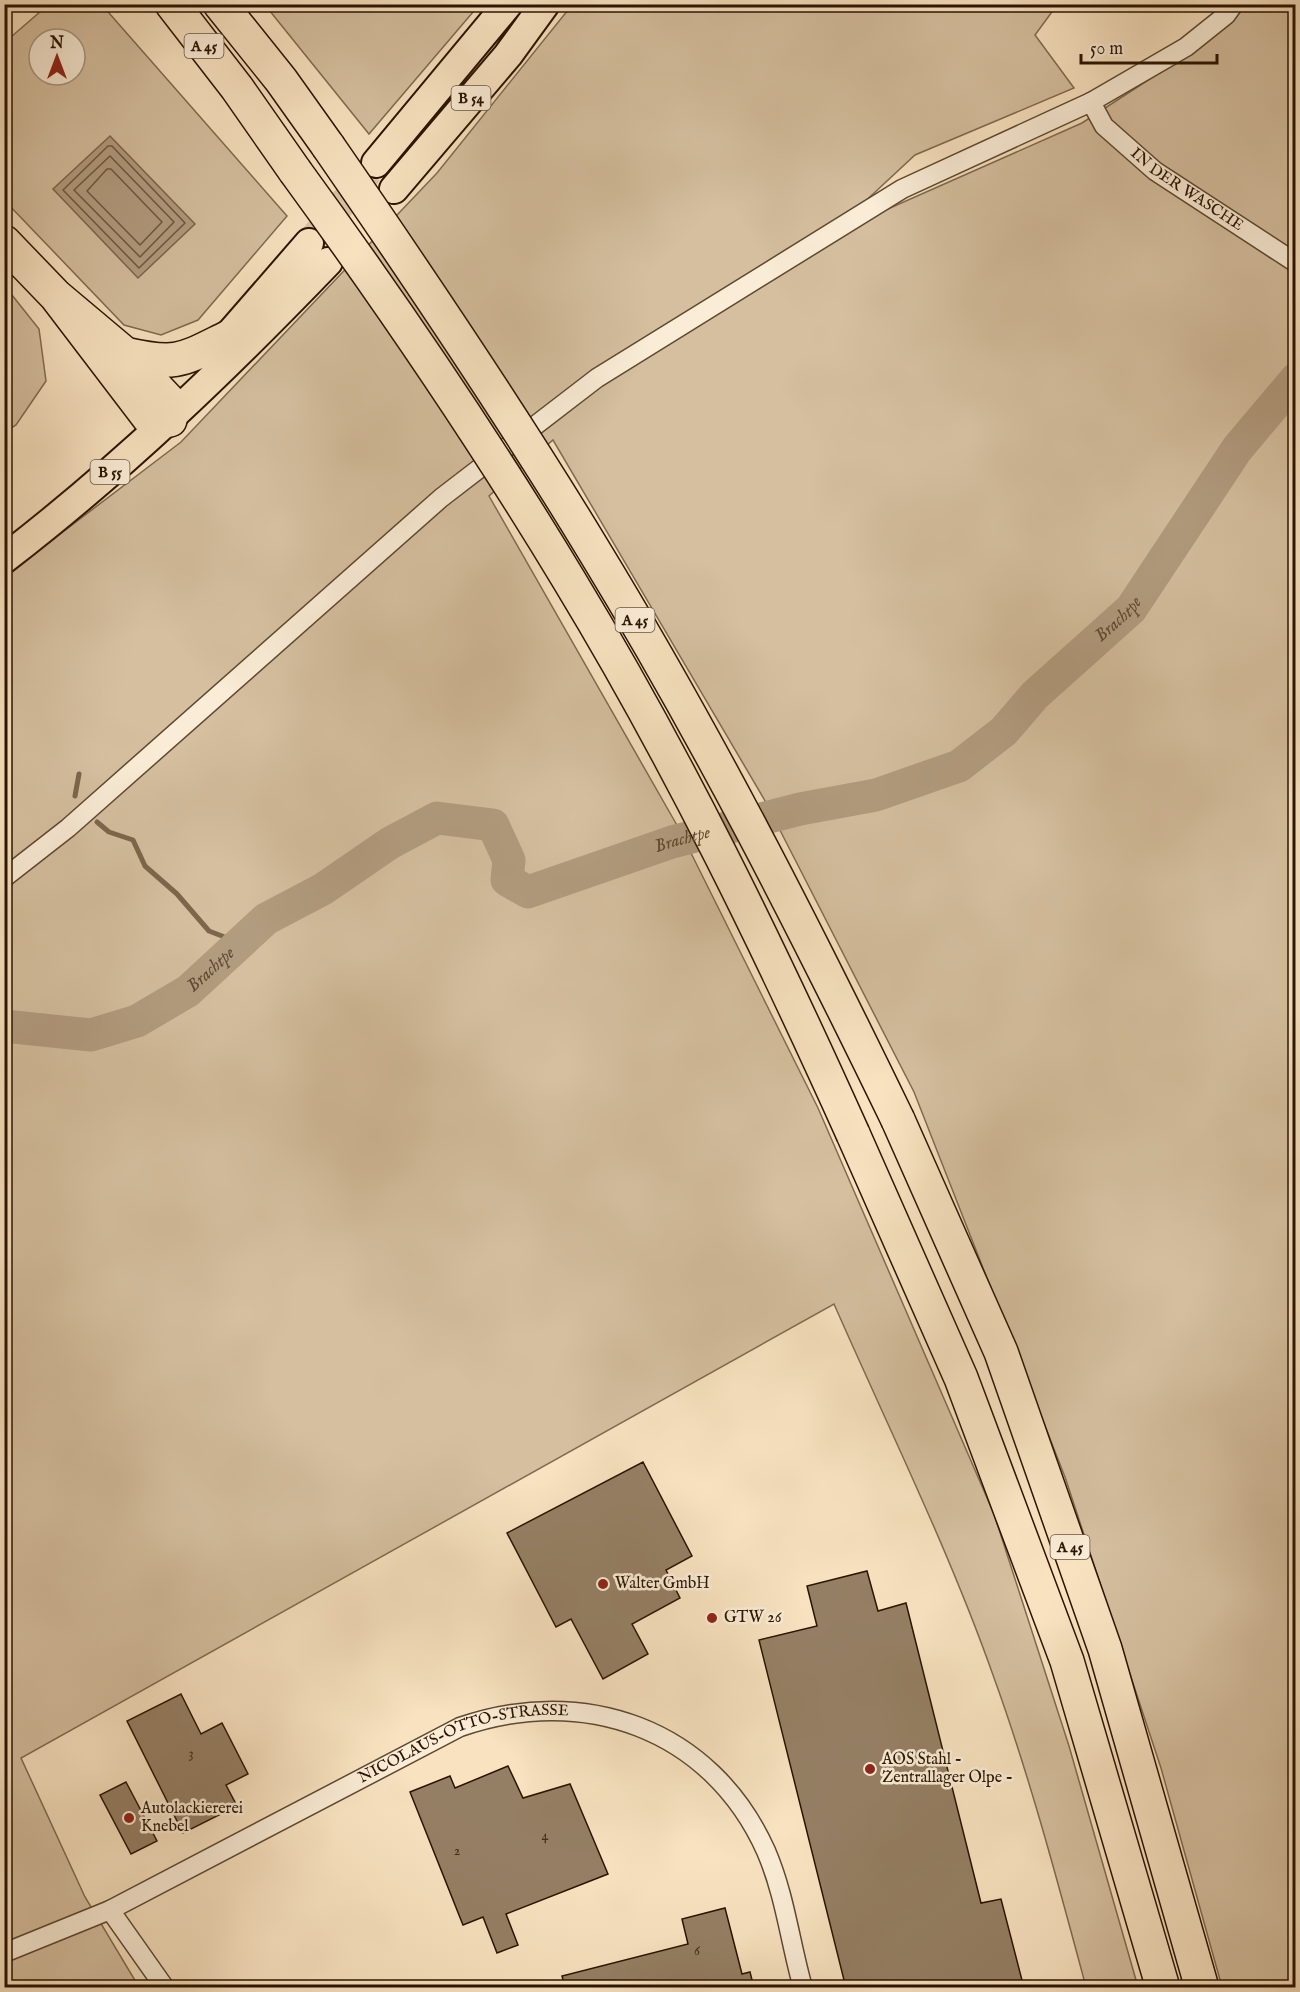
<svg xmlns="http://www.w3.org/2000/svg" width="1300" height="1992" viewBox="0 0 1300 1992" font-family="'IM FELL English',serif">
<rect width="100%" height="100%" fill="#f8e2c0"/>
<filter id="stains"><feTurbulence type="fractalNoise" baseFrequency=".00333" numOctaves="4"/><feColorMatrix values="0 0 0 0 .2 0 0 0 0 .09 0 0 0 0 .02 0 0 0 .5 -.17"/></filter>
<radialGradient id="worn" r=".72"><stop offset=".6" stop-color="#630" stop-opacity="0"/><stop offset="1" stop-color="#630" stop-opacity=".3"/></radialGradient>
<path fill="#d5bf9f" stroke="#806a50" stroke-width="1.5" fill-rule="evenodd" d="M 48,5 L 102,5 L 287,216 L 198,320 L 161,335 L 124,325 L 5,201 L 4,43 ZM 39,39 L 75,39 L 75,75 L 39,75 Z
M 265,5 L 479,5 L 369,134 Z
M 572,5 L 1057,5 L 1035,35 L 1074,88 L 915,155 L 829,235 L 1082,123 L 1170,66 L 1236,5 L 1295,5 L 1295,1987 L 1222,1987 L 1161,1768 L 1065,1477 L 914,1092 L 764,799 L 553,440 L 489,496 L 678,827 L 818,1108 L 994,1514 L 1069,1746 L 1138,1987 L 1086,1987 C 1058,1883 1030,1777 993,1675 C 948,1548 888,1427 834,1304 L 21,1758 L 85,1897 L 139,1987 L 5,1988 L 5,576 L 181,442 L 437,173 Z
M 4,285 L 39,329 L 46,381 L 16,425 L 5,432 Z"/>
<path fill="#b29c7f" stroke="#7c664c" stroke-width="1.5" d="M 110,136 L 195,224 L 138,278 L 53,189 Z"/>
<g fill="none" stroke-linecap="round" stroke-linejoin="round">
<path stroke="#6e5840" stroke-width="1.5" d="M 108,146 L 112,146 L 185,223 L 139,268 L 63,190 Z
M 110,156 L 174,222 L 140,257 L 74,190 Z
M 107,169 L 111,169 L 162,222 L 140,245 L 87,191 Z"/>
<path stroke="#7c664c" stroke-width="5" d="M 75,796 L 79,774
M 97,822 L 109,832 L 133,840 L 145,866 L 177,894 L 209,931 L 240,943"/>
<path stroke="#b29c7f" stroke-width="33" id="s1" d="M 4,1026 L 91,1035 L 137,1021 L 188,991 L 266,919 L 323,889 L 390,843 L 437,818 L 493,825 L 509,860 L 507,880 L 528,892 L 672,842 L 800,809 L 876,795 L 959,766 L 1004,731 L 1035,695 L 1131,609 L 1237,449 L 1296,379"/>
</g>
<path fill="#957f64" stroke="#2a1400" stroke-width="1.5" d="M 643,1462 L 692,1556 L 666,1570 L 680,1598 L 632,1624 L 648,1654 L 603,1679 L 571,1619 L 556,1627 L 507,1533 Z
M 867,1571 L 878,1611 L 906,1603 L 981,1903 L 1001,1899 L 1024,1988 L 846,1988 L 759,1640 L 817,1626 L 807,1586 Z
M 181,1694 L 201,1734 L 222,1723 L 248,1774 L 226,1785 L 237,1806 L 183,1833 L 127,1721 Z
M 508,1766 L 523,1798 L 570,1784 L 608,1874 L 506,1914 L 518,1945 L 497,1953 L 483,1917 L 463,1925 L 410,1792 L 450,1776 L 455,1788 Z
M 126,1782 L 157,1841 L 131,1854 L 100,1795 Z
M 725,1908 L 742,1974 L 750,1972 L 754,1988 L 565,1988 L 562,1976 L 688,1944 L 682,1919 Z"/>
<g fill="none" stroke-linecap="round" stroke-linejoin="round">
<path stroke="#d9c3a3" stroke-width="28" stroke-dasharray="28 14" stroke-linecap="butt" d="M 309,243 L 369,172"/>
<g stroke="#5e4830" stroke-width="21">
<g id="street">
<path id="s2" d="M 1091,102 L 1104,126 L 1155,171 L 1296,263"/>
<path d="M 4,878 L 68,828 L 441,498 L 597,378 L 902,189 L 1091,102 L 1186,47 L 1226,15 L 1234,4"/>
<path d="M 110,1910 L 165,1988"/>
<path id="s3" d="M 4,1953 L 110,1910 L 460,1727 C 583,1684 711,1728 766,1851 C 785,1895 790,1942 803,1988"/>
</g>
</g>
<g stroke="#2a1400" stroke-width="32">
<path id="primary" d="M 376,163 L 508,4
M 394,189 L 508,55 L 545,4
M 216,350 L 309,243
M 4,559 C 121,469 226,368 328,262"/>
</g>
<g stroke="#2a1400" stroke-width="36">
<path id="highway" d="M 172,4 L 237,88 L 295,171
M 220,4 L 281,80 L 328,146
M 4,242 L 56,296 L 125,354 L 168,400 L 170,420 L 149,418 L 56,296
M 125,354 C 178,366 182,360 229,337
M 898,1120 L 1001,1352 L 1105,1649 L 1202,1988
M 853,1134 L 961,1378 L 1067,1661 L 1163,1988"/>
</g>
<use href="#street" stroke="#faecd6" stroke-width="18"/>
<use href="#primary" stroke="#f8e2c0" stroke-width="28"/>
<use href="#highway" stroke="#f8e2c0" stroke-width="33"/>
<g stroke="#2a1400" stroke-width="36" stroke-linecap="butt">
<path id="highway-bridge" d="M 328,146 C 420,279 510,412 593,549 C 706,734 804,926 898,1120
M 295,171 C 392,304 484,439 569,580 C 677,758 768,945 853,1134"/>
</g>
<use href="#highway-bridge" stroke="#f8e2c0" stroke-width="33"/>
</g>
<g fill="#8f2418" stroke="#faecd6" stroke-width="2">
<circle cx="603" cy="1584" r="6"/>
<circle cx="712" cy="1618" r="6"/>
<circle cx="870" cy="1769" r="6"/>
<circle cx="129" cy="1818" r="6"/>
</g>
<g text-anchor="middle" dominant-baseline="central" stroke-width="5" stroke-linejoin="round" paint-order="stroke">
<g font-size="14" fill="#452f19">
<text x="191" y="1754">3</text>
<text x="545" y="1836">4</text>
<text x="457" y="1851">2</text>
<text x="697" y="1951">6</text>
</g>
<g fill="#faecd6" stroke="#685540" stroke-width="1.5">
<rect x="184.5" y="34" width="39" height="24" rx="4.5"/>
<rect x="451.5" y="86" width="39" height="24" rx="4.5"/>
<rect x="90.5" y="460" width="39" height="24" rx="4.5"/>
<rect x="615.5" y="608" width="39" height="24" rx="4.5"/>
<rect x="1050.5" y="1535" width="39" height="24" rx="4.5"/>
</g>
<g font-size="15" font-weight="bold" fill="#2a1400">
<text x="204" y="46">A 45</text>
<text x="471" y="98">B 54</text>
<text x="110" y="472">B 55</text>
<text x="635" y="620">A 45</text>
<text x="1070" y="1547">A 45</text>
</g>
<g font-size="16" fill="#2a1400" stroke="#faecd6">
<text stroke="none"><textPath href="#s2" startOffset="132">IN DER WASCHE</textPath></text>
<text stroke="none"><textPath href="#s3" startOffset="508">NICOLAUS-OTTO-STRASSE</textPath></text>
</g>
<g font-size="16" fill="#2a1400" stroke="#faecd6" text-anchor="start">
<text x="615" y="1584">Walter GmbH</text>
<text x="724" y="1618">GTW 26</text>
<text x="882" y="1760">AOS Stahl -<tspan x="882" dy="18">Zentrallager Olpe -</tspan></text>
<text x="141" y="1809">Autolackiererei<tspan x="141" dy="18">Knebel</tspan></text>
</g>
<g font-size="18" font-style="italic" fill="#604a33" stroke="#faecd6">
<text stroke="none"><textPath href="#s1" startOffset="1306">Brachtpe</textPath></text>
<text stroke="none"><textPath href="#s1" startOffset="802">Brachtpe</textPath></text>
<text stroke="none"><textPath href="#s1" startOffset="226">Brachtpe</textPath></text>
</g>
</g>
<rect width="1300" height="1992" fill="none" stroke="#f8e2c0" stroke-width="24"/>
<rect x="6" y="6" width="1288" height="1980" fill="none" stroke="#2a1400" stroke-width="3"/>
<rect x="12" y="12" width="1276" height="1968" fill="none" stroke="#2a1400" stroke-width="1.5"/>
<g transform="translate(57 57)"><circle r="28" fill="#faecd6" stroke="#a79680" stroke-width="1.5"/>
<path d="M0-4.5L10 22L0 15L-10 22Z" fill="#8f2418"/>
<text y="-9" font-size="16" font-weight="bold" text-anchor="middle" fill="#2a1400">N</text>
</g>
<path d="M1081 54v9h136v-9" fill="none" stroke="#2a1400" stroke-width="3"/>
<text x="1090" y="54" font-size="18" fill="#2a1400" stroke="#faecd6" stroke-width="4.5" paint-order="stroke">50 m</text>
<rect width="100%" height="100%" filter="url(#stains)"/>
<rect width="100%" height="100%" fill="url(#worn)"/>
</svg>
